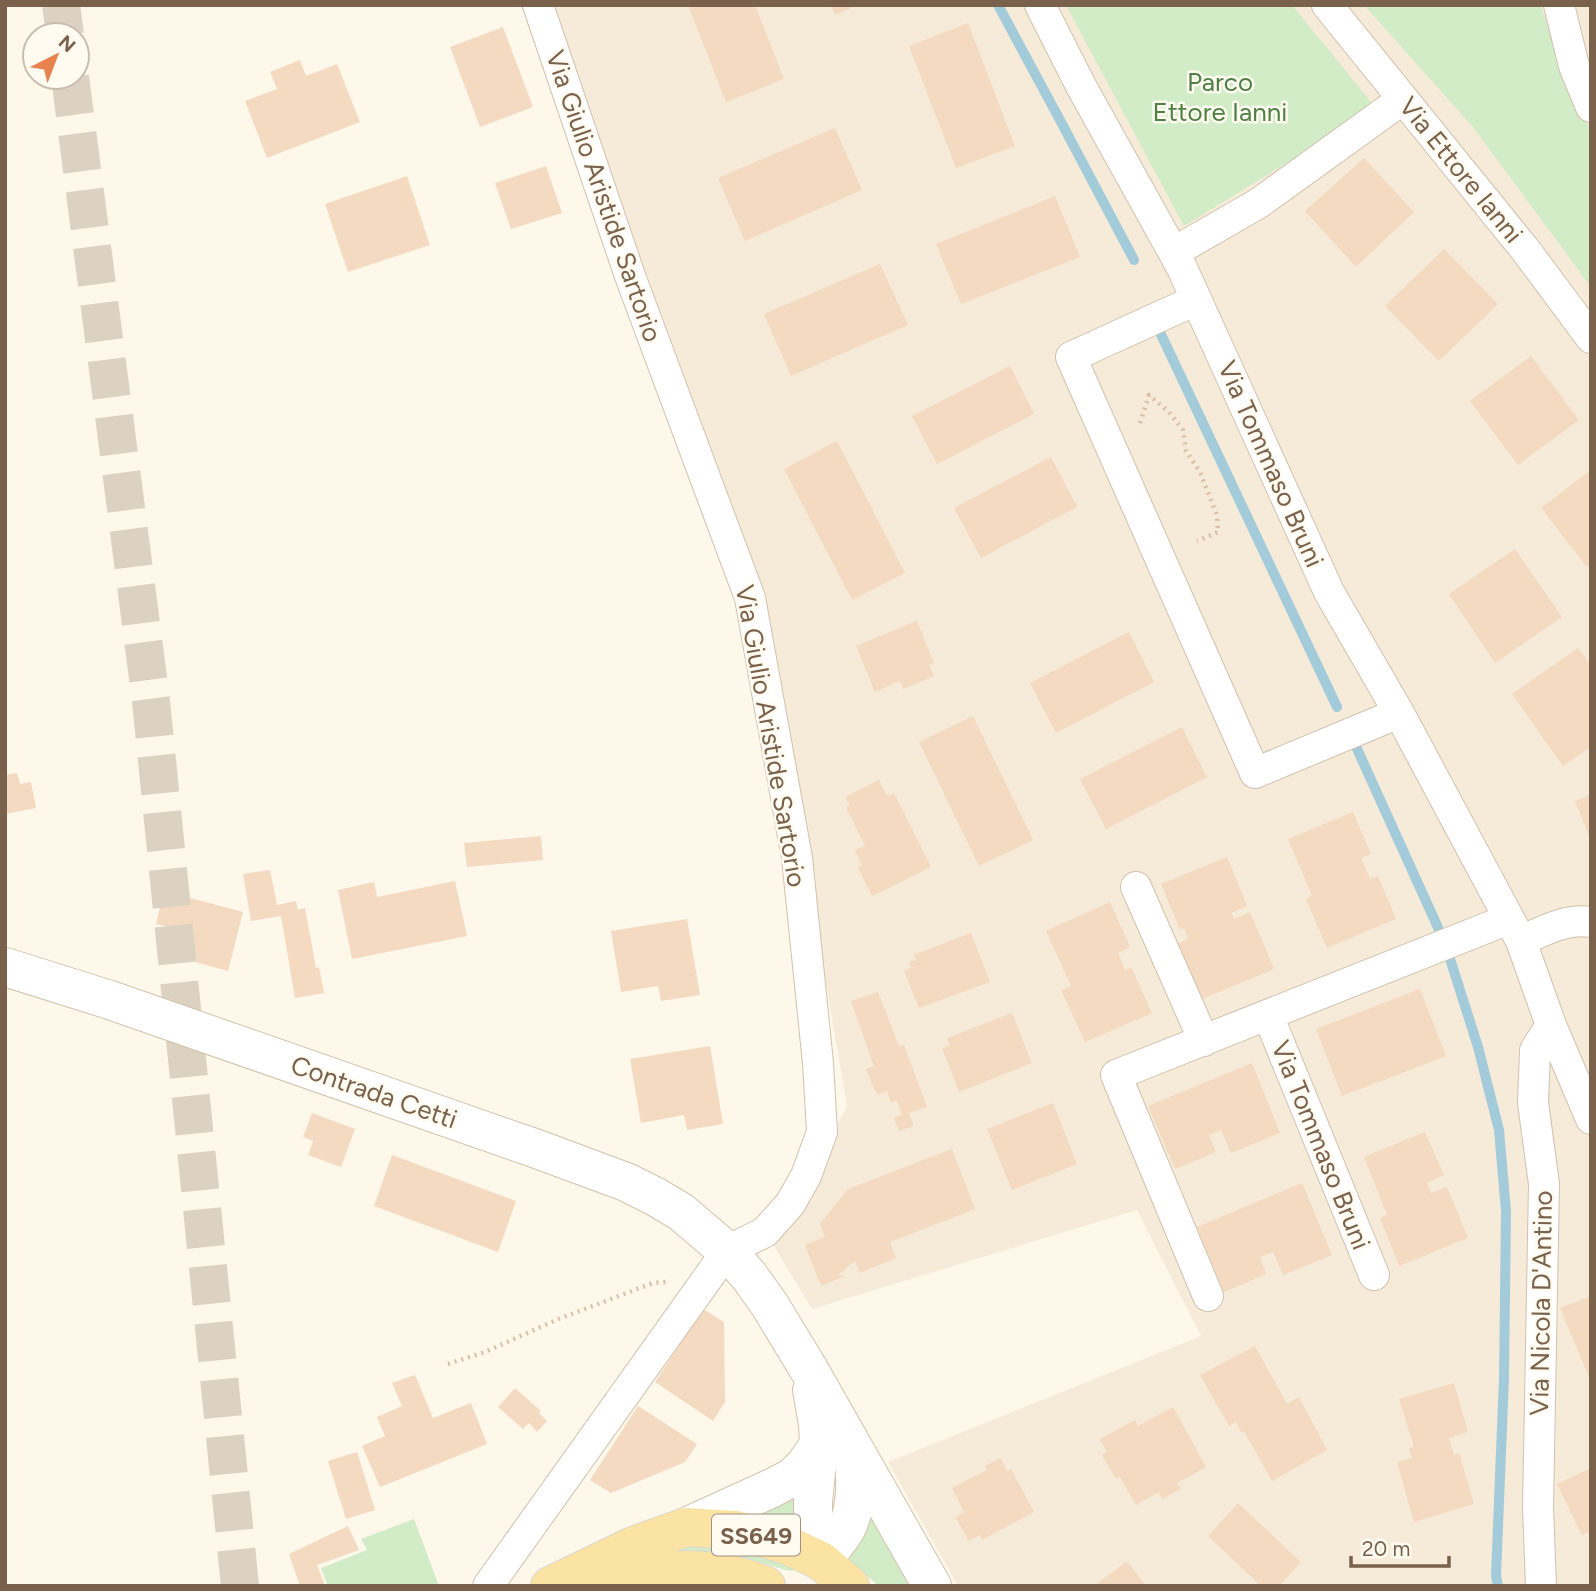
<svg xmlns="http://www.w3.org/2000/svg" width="1596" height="1591" viewBox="0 0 1596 1591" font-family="Figtree,sans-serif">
<rect width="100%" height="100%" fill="#fdf8ea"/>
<path fill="#f5ebd8" d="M 546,5 L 1591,5 L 1591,1586 L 958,1586 L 888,1462 L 1201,1336 L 1137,1210 L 812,1309 L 774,1246 L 847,1106 L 753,561 Z"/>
<path fill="#d2ecc7" d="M 1066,5 L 1292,5 L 1376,108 L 1184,226 Z
M 1364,5 L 1540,5 L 1591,133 L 1591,287 L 1473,127 Z
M 868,1486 L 921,1586 L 879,1586 L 843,1556 Z
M 794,1489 L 800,1538 L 741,1513 Z
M 414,1519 L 439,1586 L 328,1586 L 321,1568 L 367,1550 L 361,1539 Z
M 715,1540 L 800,1568 L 791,1571 L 785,1570 L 753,1560 L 725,1555 L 664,1553 L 676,1543 Z"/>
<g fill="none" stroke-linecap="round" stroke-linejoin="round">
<path stroke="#a3cbda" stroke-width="10" d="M 998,5 L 1061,122 L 1134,260
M 1157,326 L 1337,707
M 1353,740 L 1445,943 L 1478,1047 L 1499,1130 L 1506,1211 L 1504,1378 L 1496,1576 L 1498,1586"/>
</g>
<path fill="#f3dac1" d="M 688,5 L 755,5 L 784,79 L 726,102 Z
M 831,5 L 858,5 L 835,15 Z
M 968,23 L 1015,146 L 956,168 L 909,46 Z
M 503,27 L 533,107 L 480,127 L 450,47 Z
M 300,60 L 306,76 L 337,64 L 360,122 L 267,158 L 245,101 L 277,89 L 270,72 Z
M 835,128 L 862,190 L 745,241 L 718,178 Z
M 1364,158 L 1414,212 L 1356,267 L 1305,211 Z
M 546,166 L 562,213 L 511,229 L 495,183 Z
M 407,176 L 430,245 L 348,272 L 325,204 Z
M 1055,196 L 1080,257 L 961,304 L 936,244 Z
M 1444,249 L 1498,304 L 1439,361 L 1385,306 Z
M 880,264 L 908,325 L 791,376 L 764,314 Z
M 1531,356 L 1579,420 L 1518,465 L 1470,401 Z
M 1010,366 L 1034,414 L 937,464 L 912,416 Z
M 837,441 L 905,573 L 852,600 L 784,469 Z
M 1051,457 L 1077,507 L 981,558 L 954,508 Z
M 1591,470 L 1591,564 L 1587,567 L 1541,508 Z
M 1515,549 L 1562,617 L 1495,663 L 1449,594 Z
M 917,621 L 934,663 L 929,665 L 934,676 L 903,689 L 900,681 L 875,692 L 856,646 Z
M 1129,632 L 1154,682 L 1056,733 L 1030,683 Z
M 1578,648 L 1591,665 L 1591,747 L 1563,766 L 1512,694 Z
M 973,716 L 1033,840 L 979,866 L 919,742 Z
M 1182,727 L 1207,777 L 1106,829 L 1080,779 Z
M 17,773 L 20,784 L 31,782 L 36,808 L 5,814 L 5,775 Z
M 879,780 L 887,796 L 894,793 L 931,867 L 872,896 L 858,868 L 862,866 L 855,850 L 865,846 L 846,807 L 850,806 L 845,797 Z
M 1591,795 L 1591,841 L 1575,801 Z
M 1353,812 L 1371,854 L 1361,858 L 1370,879 L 1378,876 L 1396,919 L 1327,948 L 1306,899 L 1312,896 L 1288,839 Z
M 541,836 L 543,860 L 467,867 L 464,843 Z
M 1227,857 L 1247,906 L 1231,913 L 1234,919 L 1250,912 L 1274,969 L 1200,1000 L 1177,944 L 1188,939 L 1184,928 L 1180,930 L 1161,884 Z
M 270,870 L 277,905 L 296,901 L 298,910 L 305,908 L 316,968 L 319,967 L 324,993 L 295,998 L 281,916 L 251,921 L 243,874 Z
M 455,881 L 467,936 L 352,959 L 338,890 L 374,882 L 377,897 Z
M 164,891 L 243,912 L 228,971 L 162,953 L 169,927 L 156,924 Z
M 1110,902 L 1130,947 L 1118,953 L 1125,970 L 1131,967 L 1152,1013 L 1085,1042 L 1061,990 L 1071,986 L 1046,931 Z
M 687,919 L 700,995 L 661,1001 L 658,986 L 621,992 L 611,931 Z
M 971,933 L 990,982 L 919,1008 L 904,971 L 911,968 L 909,962 L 916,960 L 914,955 Z
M 1420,989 L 1446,1056 L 1342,1096 L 1316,1029 Z
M 878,992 L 899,1046 L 904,1045 L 927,1107 L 909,1113 L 914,1126 L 899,1131 L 894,1118 L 902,1115 L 897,1100 L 891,1103 L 887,1091 L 877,1095 L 866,1069 L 874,1066 L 851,1001 Z
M 1012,1013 L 1032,1063 L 959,1092 L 942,1048 L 950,1045 L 947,1038 Z
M 710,1046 L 723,1124 L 687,1130 L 684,1115 L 641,1123 L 630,1059 Z
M 1252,1063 L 1280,1133 L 1231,1153 L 1221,1130 L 1209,1135 L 1216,1152 L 1175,1169 L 1148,1106 Z
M 1053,1103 L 1077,1164 L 1012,1190 L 987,1129 Z
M 312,1113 L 355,1129 L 341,1167 L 308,1155 L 313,1141 L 303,1137 Z
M 1425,1132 L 1444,1175 L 1427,1183 L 1431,1193 L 1447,1187 L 1468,1238 L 1399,1266 L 1380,1218 L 1387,1215 L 1364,1157 Z
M 952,1149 L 975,1209 L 890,1242 L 896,1258 L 860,1273 L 855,1261 L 838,1275 L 845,1276 L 821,1286 L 805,1245 L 825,1237 L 820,1224 L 848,1189 Z
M 392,1155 L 516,1201 L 498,1252 L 374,1206 Z
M 1302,1183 L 1332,1255 L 1283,1275 L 1273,1252 L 1260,1257 L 1266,1274 L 1224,1292 L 1197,1227 Z
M 1591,1296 L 1591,1382 L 1560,1308 Z
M 703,1309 L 724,1322 L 725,1402 L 713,1421 L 655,1382 Z
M 1255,1346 L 1287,1404 L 1299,1397 L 1327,1450 L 1272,1481 L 1244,1431 L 1241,1432 L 1236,1422 L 1229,1426 L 1200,1375 Z
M 415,1375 L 433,1418 L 471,1403 L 487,1444 L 380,1487 L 362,1446 L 385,1436 L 377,1417 L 402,1406 L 392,1383 Z
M 1454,1383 L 1468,1432 L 1449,1438 L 1454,1455 L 1459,1453 L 1474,1504 L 1414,1522 L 1397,1462 L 1412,1458 L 1409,1448 L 1414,1447 L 1399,1399 Z
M 515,1388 L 541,1411 L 539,1413 L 547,1421 L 537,1432 L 529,1423 L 523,1429 L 498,1407 Z
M 638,1406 L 697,1444 L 685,1462 L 611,1493 L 590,1480 Z
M 1173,1407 L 1206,1467 L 1177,1483 L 1181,1489 L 1162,1499 L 1159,1492 L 1136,1505 L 1120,1477 L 1116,1479 L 1102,1455 L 1107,1452 L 1100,1439 L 1135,1420 L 1138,1426 Z
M 357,1452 L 375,1510 L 346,1519 L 328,1461 Z
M 1000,1458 L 1007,1471 L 1011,1469 L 1034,1512 L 982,1540 L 980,1535 L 969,1541 L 955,1517 L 964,1512 L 952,1488 L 987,1470 L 985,1466 Z
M 1591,1468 L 1591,1531 L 1582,1535 L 1557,1484 Z
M 1238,1503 L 1301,1562 L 1279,1586 L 1261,1586 L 1208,1536 Z
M 348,1526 L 359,1550 L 317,1565 L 325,1586 L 300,1586 L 289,1554 Z
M 1127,1561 L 1146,1586 L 1094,1586 Z"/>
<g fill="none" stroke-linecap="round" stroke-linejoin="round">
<path stroke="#dcd2c2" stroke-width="38" stroke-dasharray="38 19" stroke-linecap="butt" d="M 61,5 L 65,35
M 70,77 L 151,701 L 240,1586"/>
<g stroke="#d0c1ae" stroke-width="32">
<path id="street" d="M 1040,5 L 1081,86 L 1182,268 L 1329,592 L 1399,713 L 1521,941 L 1551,1025 L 1591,1119
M 1327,5 L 1527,252 L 1591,338
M 1559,5 L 1574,66 L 1591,107
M 1174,252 L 1259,203 L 1403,99
M 1196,300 L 1071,357 L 1255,773 L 1399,713
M 1136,887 L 1204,1041
M 1521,941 C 1543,931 1567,918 1591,922
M 1268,1015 L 1374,1275
M 1208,1296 L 1116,1075 L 1509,919
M 488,1586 L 727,1251 L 765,1232 L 790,1204 L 806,1176 L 822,1132 L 818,1063 L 797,858 L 750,598 L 630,276 L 538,5
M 1541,1586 L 1538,1507 L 1544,1184 L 1533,1103 L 1535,1050 L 1551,1025"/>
</g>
<g stroke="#d3c2ac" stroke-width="40">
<path id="secondary" d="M 5,967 L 110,1000 L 537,1149 L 626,1182 L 656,1197 L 681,1212 L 727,1251 L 749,1276 L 769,1304 L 808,1368 L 932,1586
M 812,1390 L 818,1424 L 819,1445 L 813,1502 L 813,1534 L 821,1561
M 686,1527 L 772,1488 L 793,1477 L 805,1465 L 819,1445
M 821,1561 C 830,1550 842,1538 848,1525 C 858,1502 855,1475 854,1451"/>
</g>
<g stroke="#dcd6d0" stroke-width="40">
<path id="primary" d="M 590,1579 C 648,1571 710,1561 766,1586
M 550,1586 L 633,1546 L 686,1527 L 736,1530 L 787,1545 L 821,1561 L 850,1586"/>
</g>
<path stroke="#d9bea3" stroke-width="4.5" stroke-dasharray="2 5" stroke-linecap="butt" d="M 1140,423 L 1149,395 L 1169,412 L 1183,430 L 1186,451 L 1200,472 L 1217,515 L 1218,532 L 1197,541
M 448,1364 L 485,1352 L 556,1320 L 653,1283 L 666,1282"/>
<use href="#street" stroke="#fff" stroke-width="30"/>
<use href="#secondary" stroke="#fff" stroke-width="38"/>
<use href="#primary" stroke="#fbe4a3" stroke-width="38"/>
</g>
<g text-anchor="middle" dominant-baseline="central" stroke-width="5" stroke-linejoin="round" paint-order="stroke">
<rect fill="#fffbf1" stroke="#a18f7e" stroke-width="2" x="712" y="1514.5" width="88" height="41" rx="5"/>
<g font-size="24" font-weight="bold" fill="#79614c">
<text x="756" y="1535">SS649</text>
</g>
<g font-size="26" fill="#4e7f43" stroke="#fffbf1">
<text x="1220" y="82">Parco<tspan x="1220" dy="30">Ettore Ianni</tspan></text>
</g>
<g font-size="26" fill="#79614c" stroke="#fffbf1">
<text transform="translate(1461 170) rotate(51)">Via Ettore Ianni</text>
<text transform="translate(604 196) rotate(71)">Via Giulio Aristide Sartorio</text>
<text transform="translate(1271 464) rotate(66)">Via Tommaso Bruni</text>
<text transform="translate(771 736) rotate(80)">Via Giulio Aristide Sartorio</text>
<text transform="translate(374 1092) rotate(19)">Contrada Cetti</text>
<text transform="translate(1321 1145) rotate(68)">Via Tommaso Bruni</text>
<text transform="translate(1541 1303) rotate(-89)">Via Nicola D'Antino</text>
</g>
</g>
<rect width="1596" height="1591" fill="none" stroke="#79614c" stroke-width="14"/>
<g transform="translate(56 56) rotate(42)"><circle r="33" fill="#fffbf1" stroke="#c9bdaf" stroke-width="2"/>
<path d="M0-5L12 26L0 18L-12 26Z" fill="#e8824e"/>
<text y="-10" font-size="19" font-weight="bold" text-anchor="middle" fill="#79614c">N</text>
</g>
<path d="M1351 1556v10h98v-10" fill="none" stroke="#79614c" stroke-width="3.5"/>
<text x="1362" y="1556" font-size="21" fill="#79614c" stroke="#fffbf1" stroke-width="5" paint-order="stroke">20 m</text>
</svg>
